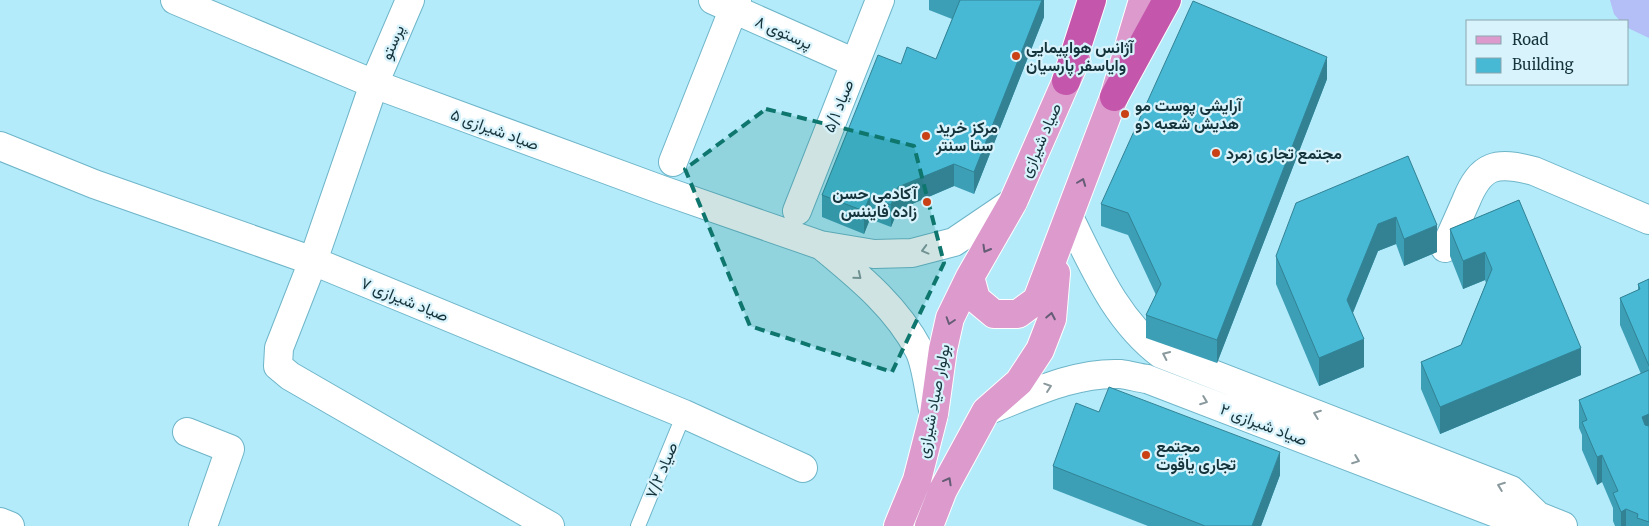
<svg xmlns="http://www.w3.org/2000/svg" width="1649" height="526" viewBox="0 0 1649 526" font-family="Merriweather,Vazirmatn,serif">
<rect width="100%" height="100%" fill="#b3ebfb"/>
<path fill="#b4bef7" d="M 1610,0 L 1649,0 L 1649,38 L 1628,28 L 1628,21 L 1620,21 L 1614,14 Z"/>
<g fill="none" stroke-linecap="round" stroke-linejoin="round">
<g stroke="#6eb5c8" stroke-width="16">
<path id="lane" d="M 638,526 L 684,414"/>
</g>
<g stroke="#6eb5c8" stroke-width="30">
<path id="street" d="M 175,0 L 374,84 L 662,190 L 820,245 L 874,254 L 912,253 L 954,242 L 1013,202
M 410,0 L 374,84 L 313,261 L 279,348 L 278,366 L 290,376 L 550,526
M 713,0 L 855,63
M 0,146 L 94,184 L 313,261 L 684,414 L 803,468
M 673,162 L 737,0
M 797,211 L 880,0
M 1069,217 C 1094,267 1116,320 1161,354 L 1511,490 L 1538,516 L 1563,526
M 822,246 C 858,276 896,306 919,350 C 927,366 929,395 934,414
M 1445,248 C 1452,233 1459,217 1466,201 C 1481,164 1496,161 1534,171 L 1649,220
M 989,410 C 1031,394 1075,372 1120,374 C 1129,375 1139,378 1147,379 L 1509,518 L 1538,516
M 187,432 L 230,449 L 203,526
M 0,522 L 10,526"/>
</g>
<g stroke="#fff" stroke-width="30">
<path id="primary" d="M 970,277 L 976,299 L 994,314 L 1018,314 L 1037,300 L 1114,97 L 1143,0
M 898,526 L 917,480 L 934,414 L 943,349 L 950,318 L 970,277 L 1013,202 L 1076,59
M 929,526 L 943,490 L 986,411 L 1019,382 L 1040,350 L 1052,319 L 1056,273"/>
</g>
<g stroke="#fff" stroke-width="30">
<path id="highway" d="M 1066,81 L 1092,0
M 1114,97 L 1167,0"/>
</g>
<use href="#lane" stroke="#fff" stroke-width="14"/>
<use href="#street" stroke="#fff" stroke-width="28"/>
<use href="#primary" stroke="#dc9acd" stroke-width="28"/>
<use href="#highway" stroke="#c457ac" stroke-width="28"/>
</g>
<path fill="#3d9fb6" d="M 929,0 L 1044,0 L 1044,17 L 974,194 L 954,186 L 898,210 L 891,227 L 870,219 L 864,234 L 822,217 L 822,195 L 901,64 L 936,59 L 952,19 L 929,10 Z
M 1327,79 L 1217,363 L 1146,338 L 1146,315 L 1156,295 L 1128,235 L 1101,226 L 1101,204 Z
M 1408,156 L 1437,252 L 1404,266 L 1396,244 L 1378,251 L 1353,313 L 1364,367 L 1319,386 L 1276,284 L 1276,256 Z
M 1519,200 L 1581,375 L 1440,434 L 1421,389 L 1421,362 L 1461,345 L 1486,283 L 1485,280 L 1463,289 L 1450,256 L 1450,229 Z
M 1649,279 L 1649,526 L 1615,526 L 1613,521 L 1613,508 L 1602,482 L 1597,485 L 1582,450 L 1582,435 L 1579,428 L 1579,400 L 1641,374 L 1620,325 L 1620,298 L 1638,290 L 1638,284 Z
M 1099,412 L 1280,475 L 1261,526 L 1148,526 L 1053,489 L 1053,466 Z"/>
<path fill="#328294" d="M 1042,0 L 1044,0 L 1044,17 L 974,194 L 974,172 Z
M 1327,57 L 1327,79 L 1217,363 L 1217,340 Z
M 954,164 L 954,186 L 898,210 L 891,227 L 891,205 L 898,187 Z
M 870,196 L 870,219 L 864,234 L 864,211 Z
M 1396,217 L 1396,244 L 1378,251 L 1347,327 L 1347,300 L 1378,224 Z
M 1437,225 L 1437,252 L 1404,266 L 1404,239 Z
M 1485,252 L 1485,280 L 1463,289 L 1463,261 Z
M 1364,339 L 1364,367 L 1319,386 L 1319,358 Z
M 1581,348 L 1581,375 L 1440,434 L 1440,407 Z
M 1649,414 L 1649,442 L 1642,417 Z
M 1280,452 L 1280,475 L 1261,526 L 1252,526 Z
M 1602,455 L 1602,482 L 1597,485 L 1597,457 Z
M 1626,509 L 1626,526 L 1621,526 L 1621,512 Z"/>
<path fill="#47b9d4" stroke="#328294" d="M 960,0 L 1042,0 L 974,172 L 954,164 L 898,187 L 891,205 L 870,196 L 864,211 L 822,195 L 878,55 L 901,64 L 907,47 L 936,59 Z
M 1193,1 L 1327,57 L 1217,340 L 1146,315 L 1161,284 L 1128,213 L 1101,204 Z
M 1408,156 L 1437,225 L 1404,239 L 1396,217 L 1378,224 L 1347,300 L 1364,339 L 1319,358 L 1276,256 L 1296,203 Z
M 1519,200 L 1581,348 L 1440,407 L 1421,362 L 1461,345 L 1492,269 L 1485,252 L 1463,261 L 1450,229 Z
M 1649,279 L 1649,366 L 1620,298 L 1640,289 L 1638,284 Z
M 1649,370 L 1649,414 L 1642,417 L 1645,425 L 1649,426 L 1649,522 L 1637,518 L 1638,514 L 1626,509 L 1621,512 L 1613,493 L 1618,491 L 1602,455 L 1597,457 L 1582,422 L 1587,420 L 1579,400 Z
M 1109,387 L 1280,452 L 1252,526 L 1205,526 L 1053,466 L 1076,403 L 1099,412 Z"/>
<defs><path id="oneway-chevron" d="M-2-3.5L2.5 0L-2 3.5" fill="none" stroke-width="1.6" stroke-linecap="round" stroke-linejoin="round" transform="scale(1.25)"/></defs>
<g stroke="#655c75">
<use href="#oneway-chevron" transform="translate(1082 182) rotate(-69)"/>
<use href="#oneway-chevron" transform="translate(986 249) rotate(120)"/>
<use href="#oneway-chevron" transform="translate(1051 316) rotate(-79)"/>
<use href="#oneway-chevron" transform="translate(950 321) rotate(108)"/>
<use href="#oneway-chevron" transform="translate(948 481) rotate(-61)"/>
</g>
<g stroke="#8a999d">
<use href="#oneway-chevron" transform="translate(925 250) rotate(165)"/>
<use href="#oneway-chevron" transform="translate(858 276) rotate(39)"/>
<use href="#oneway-chevron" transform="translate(1166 355) rotate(-155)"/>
<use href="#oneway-chevron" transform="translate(1048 387) rotate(-19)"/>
<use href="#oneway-chevron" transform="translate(1204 401) rotate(21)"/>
<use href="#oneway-chevron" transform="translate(1317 414) rotate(-159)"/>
<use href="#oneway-chevron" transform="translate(1356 460) rotate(21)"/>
<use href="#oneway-chevron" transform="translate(1501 486) rotate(-159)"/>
</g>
<path fill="#0f766e" fill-opacity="0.2" stroke="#0f766e" stroke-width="4" stroke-dasharray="10 6" stroke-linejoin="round" d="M 766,109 L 914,146 L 944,263 L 892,372 L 750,326 L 685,169 Z"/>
<g fill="#c94114" stroke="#d8f3fb" stroke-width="2">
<circle cx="1016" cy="56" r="5"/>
<circle cx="1125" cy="114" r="5"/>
<circle cx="926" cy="136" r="5"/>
<circle cx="1216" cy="153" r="5"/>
<circle cx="927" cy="202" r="5"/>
<circle cx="1146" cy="455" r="5"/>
</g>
<g text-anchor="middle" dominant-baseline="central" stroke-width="4.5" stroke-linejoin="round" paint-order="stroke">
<g font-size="16" fill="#15333b" stroke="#d8f3fb">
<text transform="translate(784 32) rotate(24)">پرستوی ۸</text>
<text transform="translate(392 42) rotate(-67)">پرستو</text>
<text transform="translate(838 106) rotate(-68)">صیاد ۵/۱</text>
<text transform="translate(495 129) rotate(20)">صیاد شیرازی ۵</text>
<text transform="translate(1040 140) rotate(-66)">صیاد شیرازی</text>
<text transform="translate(405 299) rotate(22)">صیاد شیرازی ۷</text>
<text transform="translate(933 401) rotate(-79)">بولوار صیاد شیرازی</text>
<text transform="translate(1264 424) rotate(21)">صیاد شیرازی ۲</text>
<text transform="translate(661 470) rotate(-67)">صیاد ۷/۲</text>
</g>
<g font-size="16" font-weight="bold" fill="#15333b" stroke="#d8f3fb" text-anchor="start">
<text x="1026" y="47">آژانس هواپیمایی<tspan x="1026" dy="18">وایاسفر پارسیان</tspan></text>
<text x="1135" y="105">آرایشی پوست مو<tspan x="1135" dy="18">هدیش شعبه دو</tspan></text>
<text x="936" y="127">مرکز خرید<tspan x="936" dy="18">ستا سنتر</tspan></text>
<text x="1226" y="153">مجتمع تجاری زمرد</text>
<text x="917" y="193" text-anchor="end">آکادمی حسن<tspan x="917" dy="18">زاده فایننس</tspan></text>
<text x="1156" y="446">مجتمع<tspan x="1156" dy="18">تجاری یاقوت</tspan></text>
</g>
</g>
<rect x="1466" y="20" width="162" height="65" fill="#d8f3fb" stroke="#8aa6ae"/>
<rect x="1476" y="36" width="25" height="8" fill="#dc9acd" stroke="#8aa6ae"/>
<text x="1512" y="45" font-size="15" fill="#15333b">Road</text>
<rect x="1476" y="58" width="25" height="15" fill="#47b9d4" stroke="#8aa6ae"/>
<text x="1512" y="70" font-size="15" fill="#15333b">Building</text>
</svg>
